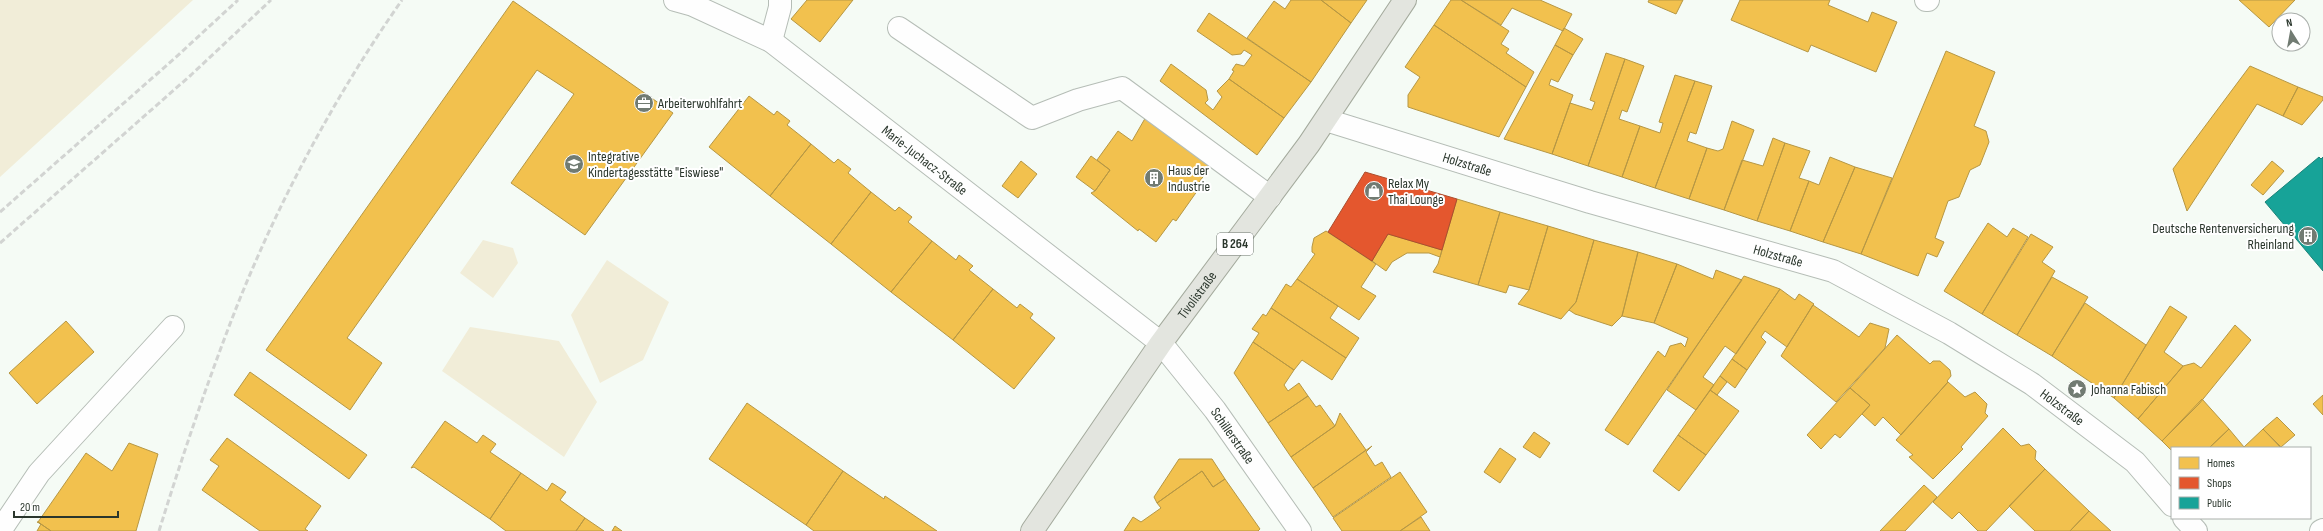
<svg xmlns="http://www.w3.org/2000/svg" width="2323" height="531" viewBox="0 0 2323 531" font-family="'Sofia Sans Condensed',sans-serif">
<rect width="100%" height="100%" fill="#f5fbf5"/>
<path fill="#f1edd8" d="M 0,0 L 193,0 L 0,177 Z
M 483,240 L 513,248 L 518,263 L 493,298 L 460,273 Z
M 607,260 L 669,302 L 643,360 L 600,383 L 571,315 Z
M 470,327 L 559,341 L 597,402 L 564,457 L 442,371 Z"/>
<path fill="#f2c14e" stroke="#b69744" d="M 807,0 L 853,0 L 820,42 L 791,19 Z
M 1291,0 L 1321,0 L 1351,23 L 1311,82 L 1247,38 L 1274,1 L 1285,9 Z
M 1321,0 L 1367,0 L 1351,23 Z
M 1451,0 L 1461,0 L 1509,31 L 1501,44 L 1509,49 L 1506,53 L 1534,72 L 1526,87 L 1434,25 Z
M 1461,0 L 1540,0 L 1572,14 L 1563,31 L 1512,8 L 1501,25 Z
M 1649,0 L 1683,0 L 1676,14 L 1648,2 Z
M 1740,0 L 1830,0 L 1828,5 L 1868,22 L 1872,12 L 1897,22 L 1876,72 L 1811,45 L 1808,52 L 1731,20 Z
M 2239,0 L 2295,0 L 2269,27 Z
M 513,1 L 673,113 L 585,235 L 511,183 L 574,94 L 537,70 L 347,338 L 382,363 L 350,410 L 266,350 Z
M 1209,13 L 1311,82 L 1284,118 L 1229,79 L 1234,71 L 1232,70 L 1236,64 L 1244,66 L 1252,55 L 1244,50 L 1241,54 L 1232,55 L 1197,31 Z
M 1434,25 L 1526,87 L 1499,137 L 1408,107 L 1408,95 L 1420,77 L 1405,67 Z
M 1564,28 L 1583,39 L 1573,55 L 1555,45 Z
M 1555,45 L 1573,55 L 1558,82 L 1551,79 L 1549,85 L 1573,95 L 1552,154 L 1504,139 Z
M 1946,51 L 1995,72 L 1974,126 L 1986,131 L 1989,142 L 1980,165 L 1970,170 L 1959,197 L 1948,201 L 1935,238 L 1944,242 L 1937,257 L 1927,253 L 1918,276 L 1861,254 Z
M 1606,53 L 1625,59 L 1588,166 L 1552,154 L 1570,103 L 1592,110 L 1595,102 L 1590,100 Z
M 1625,59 L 1644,66 L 1627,112 L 1622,110 L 1619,119 L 1640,126 L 1622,177 L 1588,166 Z
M 1171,64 L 1206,90 L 1208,100 L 1205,103 L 1213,110 L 1222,97 L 1217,91 L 1229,79 L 1284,118 L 1257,155 L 1160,81 Z
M 2250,66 L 2298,87 L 2283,116 L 2257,104 L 2187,211 L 2173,169 Z
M 1675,75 L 1695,81 L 1655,188 L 1622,177 L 1640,126 L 1660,133 L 1663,123 L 1659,122 Z
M 1695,81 L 1712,86 L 1696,134 L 1690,132 L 1687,141 L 1707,148 L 1689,199 L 1655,188 Z
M 2298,87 L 2323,97 L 2323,100 L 2302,125 L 2283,116 Z
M 749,96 L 774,115 L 777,111 L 790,121 L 787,125 L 811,144 L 770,196 L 709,147 Z
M 1147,115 L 1213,163 L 1197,185 L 1200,187 L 1176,221 L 1173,219 L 1156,242 L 1139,229 L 1138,231 L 1091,193 L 1095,191 L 1110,170 L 1097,160 L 1118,131 L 1132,141 Z
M 1732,121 L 1754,130 L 1724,210 L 1689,199 L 1707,148 L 1718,151 L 1723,149 Z
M 1773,138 L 1785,143 L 1757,221 L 1724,210 L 1742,160 L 1763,166 Z
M 1785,143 L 1810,151 L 1799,178 L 1809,181 L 1790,231 L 1757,221 Z
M 811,144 L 834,163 L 838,159 L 851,169 L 848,173 L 871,192 L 831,244 L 770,196 Z
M 1091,156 L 1110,170 L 1095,191 L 1076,177 Z
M 1830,157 L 1855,167 L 1823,242 L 1790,231 L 1809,181 L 1819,185 Z
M 1021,161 L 1037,174 L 1018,198 L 1002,186 Z
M 2272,161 L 2284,171 L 2263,195 L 2251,185 Z
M 1855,167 L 1892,178 L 1861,254 L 1823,242 Z
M 871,192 L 895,211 L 899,207 L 912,217 L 908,222 L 932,241 L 891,292 L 831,244 Z
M 1457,199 L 1500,212 L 1478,285 L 1433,272 L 1438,264 Z
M 1500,212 L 1548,226 L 1529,290 L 1509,285 L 1506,293 L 1478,285 Z
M 1988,223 L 2007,237 L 2013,228 L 2028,237 L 1982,314 L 1944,291 Z
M 1548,226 L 1594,240 L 1576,302 L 1561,319 L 1518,304 L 1529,290 Z
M 1326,231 L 1376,264 L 1361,287 L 1376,296 L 1359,320 L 1297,279 L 1315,254 L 1312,252 L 1312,247 L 1314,238 Z
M 1388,234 L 1442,250 L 1440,257 L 1429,253 L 1407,253 L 1392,262 L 1386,271 L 1372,261 Z
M 2031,234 L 2053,247 L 2042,262 L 2055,271 L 2017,335 L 1982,314 Z
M 1594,240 L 1638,252 L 1622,316 L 1612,326 L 1575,314 L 1569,310 L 1576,302 Z
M 932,241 L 956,260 L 959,255 L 973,266 L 969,270 L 993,289 L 953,340 L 891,292 Z
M 1638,252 L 1677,264 L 1654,323 L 1622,316 Z
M 1677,264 L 1713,279 L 1716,270 L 1742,280 L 1628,445 L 1605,430 L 1658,351 L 1665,357 L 1670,346 L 1681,343 L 1685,347 L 1688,338 L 1654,323 Z
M 1744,276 L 1780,289 L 1736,354 L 1725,346 L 1703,377 L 1714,385 L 1696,410 L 1667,390 Z
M 2052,277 L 2088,297 L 2052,356 L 2017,335 Z
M 1297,279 L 1338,306 L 1330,318 L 1359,338 L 1346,358 L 1271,308 L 1286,284 L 1291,287 Z
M 993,289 L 1017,308 L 1020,304 L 1033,314 L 1030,318 L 1055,338 L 1014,389 L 953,340 Z
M 1780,289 L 1795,300 L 1799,294 L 1814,304 L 1813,305 L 1787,347 L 1765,331 L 1761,337 L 1766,342 L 1747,370 L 1732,359 Z
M 2085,303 L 2146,345 L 2114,398 L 2052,356 Z
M 1813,305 L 1859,337 L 1870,323 L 1889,329 L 1885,348 L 1836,402 L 1781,356 Z
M 2170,306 L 2187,317 L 2164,352 L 2183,366 L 2138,419 L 2114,398 Z
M 1271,308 L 1346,358 L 1332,380 L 1302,360 L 1294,370 L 1253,342 L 1259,333 L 1252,329 L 1263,314 L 1266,316 Z
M 66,321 L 94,352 L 37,404 L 9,373 Z
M 2235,325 L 2251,340 L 2199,404 L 2162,441 L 2138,419 L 2183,366 L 2194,363 L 2201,368 Z
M 1897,335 L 1930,364 L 1933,361 L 1940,361 L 1950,370 L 1951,376 L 1947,381 L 1948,382 L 1901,435 L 1883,417 L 1875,426 L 1862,414 L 1870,405 L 1850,388 Z
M 1253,342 L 1294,370 L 1284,385 L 1288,391 L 1299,383 L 1308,396 L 1268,423 L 1234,373 Z
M 1732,359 L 1747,370 L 1735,388 L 1720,376 Z
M 250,372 L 367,455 L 349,479 L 234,395 Z
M 1720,376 L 1727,382 L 1717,395 L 1710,390 Z
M 1948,382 L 1965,397 L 1975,392 L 1987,404 L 1985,413 L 1988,416 L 1961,447 L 1963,449 L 1933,479 L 1909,457 L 1913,455 L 1896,440 Z
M 1850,388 L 1870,405 L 1840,438 L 1835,434 L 1821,449 L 1807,435 Z
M 1710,390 L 1739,411 L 1706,455 L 1678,435 Z
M 2323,395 L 2323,415 L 2313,404 Z
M 1308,396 L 1316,407 L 1320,405 L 1335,426 L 1291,457 L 1268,423 Z
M 2202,399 L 2229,429 L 2209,448 L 2172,448 L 2172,451 L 2162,441 Z
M 747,403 L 843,471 L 806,525 L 709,459 Z
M 1340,413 L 1366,450 L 1313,488 L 1291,457 L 1335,426 Z
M 2277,417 L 2295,435 L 2281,447 L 2263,429 Z
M 445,421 L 477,443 L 483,435 L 496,444 L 490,452 L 521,473 L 490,519 L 414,467 L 411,468 Z
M 2003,428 L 2021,446 L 2029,444 L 2036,451 L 2035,459 L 2045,469 L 1986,531 L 1978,531 L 1959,512 L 1952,519 L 1933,502 Z
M 2229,429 L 2244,447 L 2263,429 L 2281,448 L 2209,448 Z
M 1534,432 L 1550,443 L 1540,458 L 1523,447 Z
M 1678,435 L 1706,455 L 1679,491 L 1653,471 Z
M 227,438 L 321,506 L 305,529 L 308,531 L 260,531 L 202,490 L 219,466 L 210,460 Z
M 129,443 L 158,454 L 136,531 L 51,531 L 38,522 L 86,453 L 112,471 Z
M 1372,446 L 1366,452 L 1375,466 L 1382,462 L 1391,477 L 1333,517 L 1313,488 Z
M 1500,448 L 1516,459 L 1500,483 L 1484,472 Z
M 1179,459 L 1212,459 L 1225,479 L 1213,487 L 1202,471 L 1157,503 L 1154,497 Z
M 2045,469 L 2089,511 L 2070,531 L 2035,531 L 2009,506 Z
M 843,471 L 884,499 L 885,496 L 937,531 L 814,531 L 806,525 Z
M 1202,471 L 1213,487 L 1225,479 L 1260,529 L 1258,531 L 1124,531 L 1133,517 L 1141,522 L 1161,508 L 1157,503 Z
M 1400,472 L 1427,512 L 1400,531 L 1342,531 L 1333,518 Z
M 521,473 L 547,491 L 552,483 L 566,492 L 560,500 L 585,518 L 576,531 L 506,531 L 490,519 Z
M 1924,485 L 1937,497 L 1905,531 L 1880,531 Z
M 2089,511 L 2111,531 L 2070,531 Z
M 1421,517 L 1430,531 L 1400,531 Z
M 585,518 L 604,531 L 576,531 Z
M 37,522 L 38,522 L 51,531 L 37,531 L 41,524 Z
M 615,526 L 622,531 L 612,531 Z"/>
<path fill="#e4572e" stroke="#ac4d2d" d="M 1365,172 L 1457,199 L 1442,250 L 1388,234 L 1372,261 L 1328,232 Z"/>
<path fill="#17a398" stroke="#1d8278" d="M 2319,157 L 2321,159 L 2323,157 L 2323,271 L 2265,202 Z"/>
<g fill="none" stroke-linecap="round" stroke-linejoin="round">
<g stroke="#b5bdb6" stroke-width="24">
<g id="minor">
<path id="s1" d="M 675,0 L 693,5 L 771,41 L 1161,343 L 1215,410 L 1300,531"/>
<path d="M 1926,0 L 1928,0"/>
<path d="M 899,28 L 1032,118 L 1078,100 L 1122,88 L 1270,197"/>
<path d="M 771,41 L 780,7 L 780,0"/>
<path id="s2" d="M 1326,120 L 1590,202 L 1833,271 L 1949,333 L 2032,384 L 2135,462 L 2172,505"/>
<path d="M 2184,518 L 2196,531"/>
<path d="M 0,531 L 39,473 L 173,327"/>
<path d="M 2321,531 L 2323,530"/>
</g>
</g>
<g stroke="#a4aa9d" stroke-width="24">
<g id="major">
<path id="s3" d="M 1032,531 L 1161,343 L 1309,144 L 1405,0"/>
</g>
</g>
<use href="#minor" stroke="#fefefe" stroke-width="22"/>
<use href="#major" stroke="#e3e5df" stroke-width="22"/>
<path stroke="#d2d4d2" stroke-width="3" stroke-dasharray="6 3" stroke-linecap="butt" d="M 0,212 L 175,58 L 238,0
M 0,243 L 191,75 L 271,0
M 159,531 C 182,457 207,383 235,311 C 277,204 336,94 402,0"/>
</g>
<defs>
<g id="office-disc" transform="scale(1)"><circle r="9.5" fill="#717b72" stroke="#fff"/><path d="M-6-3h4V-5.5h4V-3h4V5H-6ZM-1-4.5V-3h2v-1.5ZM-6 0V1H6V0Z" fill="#fff"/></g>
<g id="school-disc" transform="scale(1)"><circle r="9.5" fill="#717b72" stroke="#fff"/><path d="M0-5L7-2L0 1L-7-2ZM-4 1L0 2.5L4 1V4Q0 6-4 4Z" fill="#fff"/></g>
<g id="building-disc" transform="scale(1)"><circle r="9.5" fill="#717b72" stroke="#fff"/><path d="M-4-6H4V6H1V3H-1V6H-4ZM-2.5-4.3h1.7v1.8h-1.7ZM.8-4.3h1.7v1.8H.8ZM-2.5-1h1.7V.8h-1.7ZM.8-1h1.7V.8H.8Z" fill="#fff"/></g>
<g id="shop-disc" transform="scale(1)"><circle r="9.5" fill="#717b72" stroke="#fff"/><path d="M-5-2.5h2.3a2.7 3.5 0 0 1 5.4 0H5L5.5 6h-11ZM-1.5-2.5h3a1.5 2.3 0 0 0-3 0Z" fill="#fff"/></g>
<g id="sight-disc" transform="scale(1)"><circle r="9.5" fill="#717b72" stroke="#fff"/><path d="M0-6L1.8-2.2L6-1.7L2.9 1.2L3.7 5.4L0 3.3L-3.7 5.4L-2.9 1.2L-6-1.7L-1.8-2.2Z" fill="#fff"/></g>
</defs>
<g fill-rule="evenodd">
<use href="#office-disc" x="644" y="103"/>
<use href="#school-disc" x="574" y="164"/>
<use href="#building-disc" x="1154" y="178"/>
<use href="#shop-disc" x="1374" y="191"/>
<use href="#building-disc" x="2308" y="236"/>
<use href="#sight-disc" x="2077" y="389"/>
</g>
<g text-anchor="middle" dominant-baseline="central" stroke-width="4" stroke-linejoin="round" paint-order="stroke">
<rect fill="#fff" stroke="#6a726b" stroke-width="1" x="1217" y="233" width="36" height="22" rx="3"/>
<g font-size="13" font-weight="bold" fill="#2a362c">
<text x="1235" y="244">B 264</text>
</g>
<g font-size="14" fill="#2a362c" stroke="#fff" text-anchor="start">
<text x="658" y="103">Arbeiterwohlfahrt</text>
<text x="588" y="156">Integrative<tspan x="588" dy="16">Kindertagesstätte "Eiswiese"</tspan></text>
<text x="1168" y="170">Haus der<tspan x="1168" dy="16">Industrie</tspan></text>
<text x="1388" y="183">Relax My<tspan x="1388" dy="16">Thai Lounge</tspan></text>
<text x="2294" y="228" text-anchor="end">Deutsche Rentenversicherung<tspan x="2294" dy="16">Rheinland</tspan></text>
<text x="2091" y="389">Johanna Fabisch</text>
</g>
<g font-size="14" fill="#2a362c" stroke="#fff">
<text stroke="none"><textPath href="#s1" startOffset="299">Marie-Juchacz-Straße</textPath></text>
<text stroke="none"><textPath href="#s2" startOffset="148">Holzstraße</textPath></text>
<text stroke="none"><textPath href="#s2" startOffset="472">Holzstraße</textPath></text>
<text stroke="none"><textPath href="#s3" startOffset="288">Tivolistraße</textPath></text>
<text stroke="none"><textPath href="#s2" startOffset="796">Holzstraße</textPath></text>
<text stroke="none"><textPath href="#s1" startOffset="715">Schillerstraße</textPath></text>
</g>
</g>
<rect x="2171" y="447" width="140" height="72" fill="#ffffff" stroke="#aaafab"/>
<rect x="2179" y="457" width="20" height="12" fill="#f2c14e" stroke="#aaafab"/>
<text x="2207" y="467" font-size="12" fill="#2a362c">Homes</text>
<rect x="2179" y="477" width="20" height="12" fill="#e4572e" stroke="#aaafab"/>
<text x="2207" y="487" font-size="12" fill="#2a362c">Shops</text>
<rect x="2179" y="497" width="20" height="12" fill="#17a398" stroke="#aaafab"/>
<text x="2207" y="507" font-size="12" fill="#2a362c">Public</text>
<g transform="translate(2291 32) rotate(349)"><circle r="19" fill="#ffffff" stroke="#aaafab"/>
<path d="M0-3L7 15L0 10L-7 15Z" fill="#717b72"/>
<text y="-6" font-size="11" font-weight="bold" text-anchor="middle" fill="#2a362c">N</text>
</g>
<path d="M14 511v6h104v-6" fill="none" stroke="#2a362c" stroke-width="2"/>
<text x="20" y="511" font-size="12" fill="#2a362c" stroke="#ffffff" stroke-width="3" paint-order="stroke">20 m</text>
</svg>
